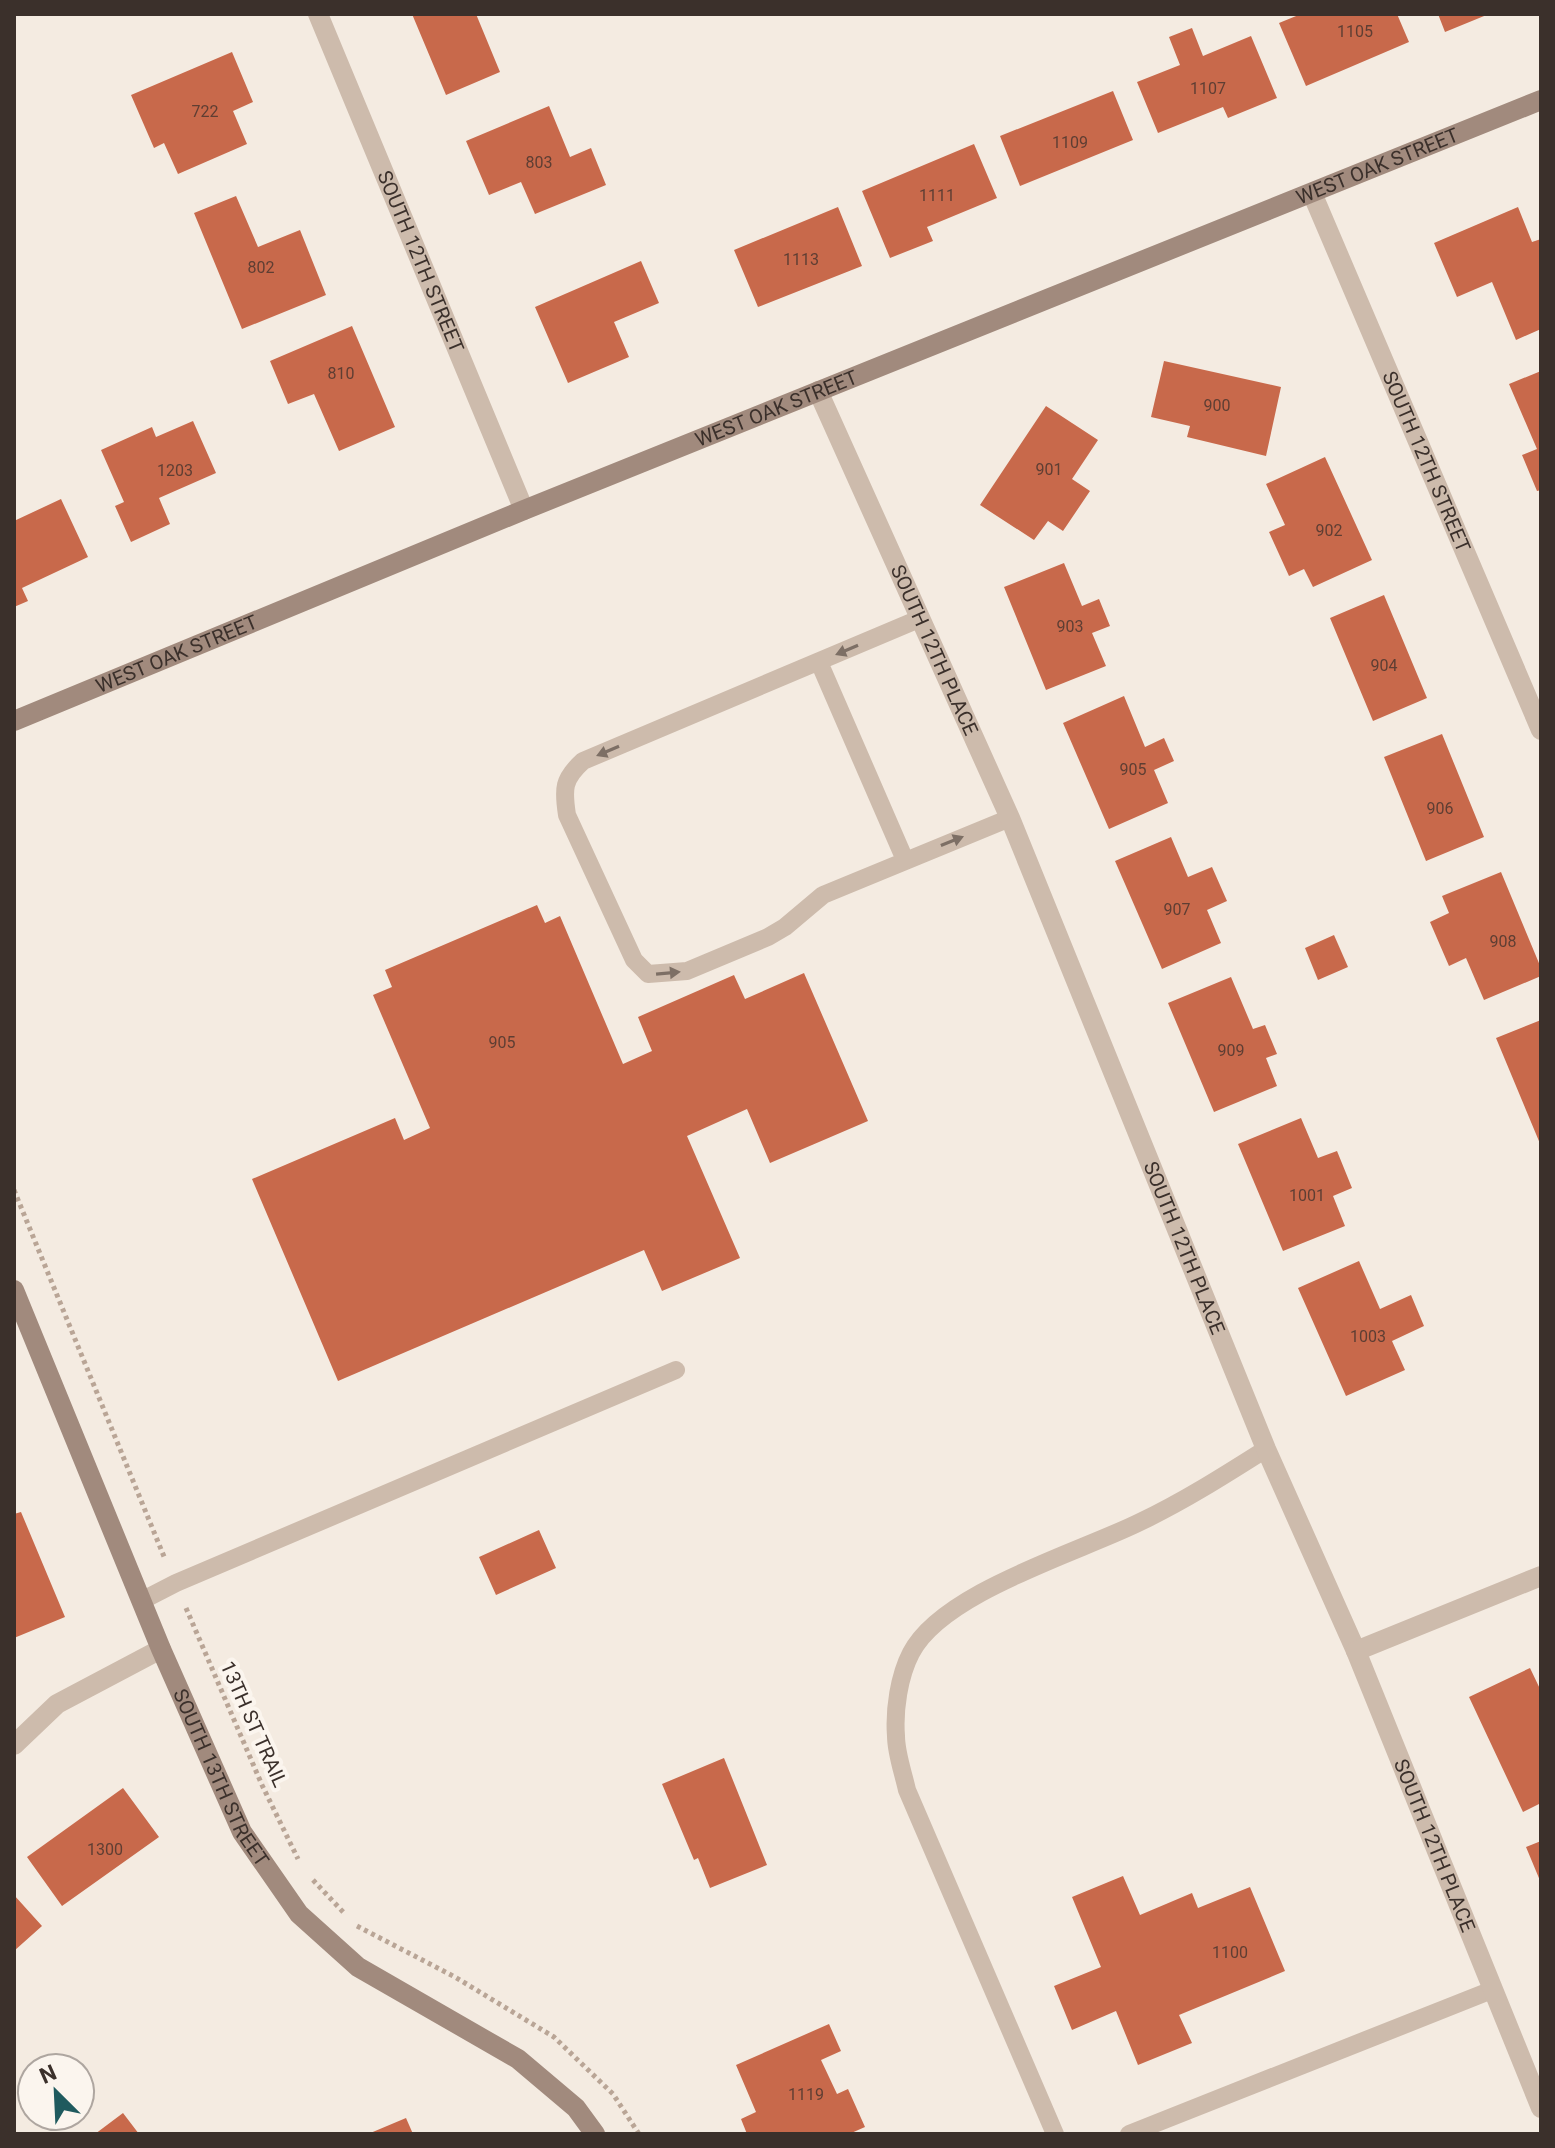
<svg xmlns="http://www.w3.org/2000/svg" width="1555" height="2148" viewBox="0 0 1555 2148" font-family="Roboto,sans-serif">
<rect width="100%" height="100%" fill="#f4ebe1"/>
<path fill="#c8694b" d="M 412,14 L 476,14 L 500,72 L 446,95 Z
M 1301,14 L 1397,14 L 1409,42 L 1306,86 L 1279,23 Z
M 1438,14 L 1489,14 L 1445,32 Z
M 1192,28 L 1203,56 L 1251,36 L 1277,98 L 1228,118 L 1223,107 L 1158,133 L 1137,82 L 1180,65 L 1169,37 Z
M 232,52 L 253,102 L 233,111 L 247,144 L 178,174 L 164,143 L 154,148 L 131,95 Z
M 1113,91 L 1133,140 L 1020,186 L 1000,136 Z
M 549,106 L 570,157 L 591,148 L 606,185 L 535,214 L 521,182 L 489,195 L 466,141 Z
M 974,144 L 997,198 L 927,227 L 933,241 L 890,258 L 862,191 Z
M 236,196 L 258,247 L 300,230 L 326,295 L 242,329 L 194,213 Z
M 838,207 L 862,266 L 758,307 L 734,250 Z
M 1518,207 L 1532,242 L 1541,239 L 1541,329 L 1516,340 L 1492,282 L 1457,297 L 1434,243 Z
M 641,261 L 659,303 L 614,322 L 629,357 L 568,383 L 535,307 Z
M 352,326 L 395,427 L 339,451 L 314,394 L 288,404 L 270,361 Z
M 1164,361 L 1281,387 L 1266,456 L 1187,437 L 1190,426 L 1151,417 Z
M 1541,371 L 1541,490 L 1537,491 L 1522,455 L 1537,449 L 1509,384 Z
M 1046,406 L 1098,440 L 1072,479 L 1090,491 L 1063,531 L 1048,521 L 1034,540 L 980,505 Z
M 193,421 L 216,473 L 159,498 L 170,524 L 131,542 L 115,506 L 124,502 L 101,450 L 152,427 L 156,437 Z
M 1325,457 L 1372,560 L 1313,587 L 1304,569 L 1289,576 L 1269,532 L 1285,525 L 1266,484 Z
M 61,499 L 88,557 L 22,588 L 28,601 L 14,607 L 14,521 Z
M 1064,563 L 1082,606 L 1099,599 L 1110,626 L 1092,633 L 1106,666 L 1046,690 L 1004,587 Z
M 1384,595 L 1427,698 L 1373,721 L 1330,618 Z
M 1124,696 L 1145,747 L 1164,738 L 1174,761 L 1154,770 L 1168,803 L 1109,829 L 1063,723 Z
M 1442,734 L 1484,837 L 1426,861 L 1384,757 Z
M 1171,837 L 1188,877 L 1212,867 L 1227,901 L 1207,910 L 1221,943 L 1162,969 L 1115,861 Z
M 1501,872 L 1541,968 L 1541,976 L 1484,1000 L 1466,958 L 1449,966 L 1430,922 L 1449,913 L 1442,896 Z
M 537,905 L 545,923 L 560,916 L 623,1064 L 652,1051 L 638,1017 L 734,975 L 745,999 L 804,973 L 868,1121 L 770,1163 L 747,1109 L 687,1136 L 740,1258 L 662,1291 L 644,1250 L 338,1381 L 252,1179 L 395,1118 L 404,1140 L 430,1128 L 373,995 L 392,987 L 385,970 Z
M 1334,935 L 1348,967 L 1318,980 L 1305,948 Z
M 1231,977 L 1253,1029 L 1265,1025 L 1277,1054 L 1266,1058 L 1277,1086 L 1214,1112 L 1168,1003 Z
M 1541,1020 L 1541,1146 L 1496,1038 Z
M 1301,1118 L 1318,1158 L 1337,1151 L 1352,1188 L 1333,1196 L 1345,1226 L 1283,1251 L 1238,1144 Z
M 1359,1261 L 1380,1309 L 1411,1295 L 1424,1326 L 1392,1341 L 1405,1370 L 1346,1396 L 1298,1288 Z
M 21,1512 L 65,1617 L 14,1638 L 14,1514 Z
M 539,1530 L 556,1568 L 496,1595 L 479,1557 Z
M 1530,1668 L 1541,1691 L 1541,1803 L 1523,1812 L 1469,1697 Z
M 724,1758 L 767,1865 L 710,1888 L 698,1858 L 694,1860 L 662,1784 Z
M 123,1788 L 159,1837 L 62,1906 L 27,1857 Z
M 1541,1841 L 1541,1883 L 1526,1847 Z
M 1123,1876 L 1140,1915 L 1192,1893 L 1198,1908 L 1250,1887 L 1285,1971 L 1179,2015 L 1192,2043 L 1138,2065 L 1116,2011 L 1072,2030 L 1054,1986 L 1101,1967 L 1072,1897 Z
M 14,1895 L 42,1926 L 14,1951 Z
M 829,2024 L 841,2051 L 821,2060 L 837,2094 L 848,2089 L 865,2127 L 849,2134 L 747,2134 L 741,2119 L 756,2112 L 736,2065 Z
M 123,2113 L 139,2134 L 95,2134 Z
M 406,2118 L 413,2134 L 368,2134 Z"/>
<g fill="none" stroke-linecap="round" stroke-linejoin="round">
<path stroke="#b9a596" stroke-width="5" stroke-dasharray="4 4" stroke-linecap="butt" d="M 14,1190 L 165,1559
M 186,1608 L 262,1785 L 298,1859
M 313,1880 L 344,1913
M 357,1926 L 455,1977 L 554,2037 L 613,2094 L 639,2134"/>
<path stroke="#cdbbac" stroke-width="18" d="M 919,619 L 583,761 C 563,779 563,789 567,815 L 634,960 L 648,974 L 687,971 L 768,937 L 785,927 L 823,895 L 1010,818
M 819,662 L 905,860
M 143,1600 L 176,1583 L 676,1370
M 1055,2134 L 907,1790 C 903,1772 896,1753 896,1736 C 894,1710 899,1676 911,1653 C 942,1592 1080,1552 1140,1522 C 1184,1501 1225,1475 1266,1449
M 1129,2134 L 1492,1990"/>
<g stroke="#cdbbac" stroke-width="20">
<path id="s1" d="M 318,14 L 524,510"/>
<path id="s2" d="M 1312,193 L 1541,730"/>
<path id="s3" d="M 818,391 L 1010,818 L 1266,1449 L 1356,1651 L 1541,2108"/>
<path d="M 1356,1651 L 1541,1576"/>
<path d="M 14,1745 L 57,1704 L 161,1649"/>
</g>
<g stroke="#a18a7d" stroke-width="20">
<path id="s4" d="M 14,721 L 524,510 L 1541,100"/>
<path id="s5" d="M 14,1290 L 161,1649 L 242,1832 L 299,1914 L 358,1967 L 518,2059 L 576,2108 L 595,2134"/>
</g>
</g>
<defs><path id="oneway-solid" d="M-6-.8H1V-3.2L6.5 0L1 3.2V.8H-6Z" transform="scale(2)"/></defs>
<g fill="#7d6f65">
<use href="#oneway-solid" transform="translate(847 650) rotate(157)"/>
<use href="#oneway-solid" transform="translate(608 751) rotate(157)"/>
<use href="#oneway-solid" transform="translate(952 841) rotate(-22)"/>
<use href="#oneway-solid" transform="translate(668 973) rotate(-5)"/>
</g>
<g text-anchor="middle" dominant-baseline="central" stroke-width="8" stroke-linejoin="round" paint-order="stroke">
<g font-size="16" fill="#5e3e33">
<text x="1355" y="31">1105</text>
<text x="1208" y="88">1107</text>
<text x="205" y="111">722</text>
<text x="1070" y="142">1109</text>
<text x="539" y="162">803</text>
<text x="937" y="195">1111</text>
<text x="801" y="259">1113</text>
<text x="261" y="267">802</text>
<text x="341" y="373">810</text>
<text x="1217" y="405">900</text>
<text x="1049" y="469">901</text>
<text x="175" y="470">1203</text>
<text x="1329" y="530">902</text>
<text x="1070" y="626">903</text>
<text x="1384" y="665">904</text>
<text x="1133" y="769">905</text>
<text x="1440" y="808">906</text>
<text x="1177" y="909">907</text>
<text x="1503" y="941">908</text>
<text x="502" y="1042">905</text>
<text x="1231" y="1050">909</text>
<text x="1307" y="1195">1001</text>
<text x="1368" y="1336">1003</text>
<text x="105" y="1849">1300</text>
<text x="1230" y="1952">1100</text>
<text x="806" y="2094">1119</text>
</g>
<g font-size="20" fill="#3b302b" stroke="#fbf5ee">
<text stroke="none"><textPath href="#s4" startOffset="1472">WEST OAK STREET</textPath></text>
<text stroke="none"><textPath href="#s1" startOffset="268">SOUTH 12TH STREET</textPath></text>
<text stroke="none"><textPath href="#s4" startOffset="824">WEST OAK STREET</textPath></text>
<text stroke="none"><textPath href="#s2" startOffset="292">SOUTH 12TH STREET</textPath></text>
<text stroke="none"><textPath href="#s3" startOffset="284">SOUTH 12TH PLACE</textPath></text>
<text stroke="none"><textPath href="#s4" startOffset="176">WEST OAK STREET</textPath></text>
<text stroke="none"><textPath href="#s3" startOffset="932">SOUTH 12TH PLACE</textPath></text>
<text transform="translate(254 1724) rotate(66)">13TH ST TRAIL</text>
<text stroke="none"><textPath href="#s5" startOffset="530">SOUTH 13TH STREET</textPath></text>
<text stroke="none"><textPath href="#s3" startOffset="1580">SOUTH 12TH PLACE</textPath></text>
</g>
</g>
<rect width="1555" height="2148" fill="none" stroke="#3b302b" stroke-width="32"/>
<g transform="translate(56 2092) rotate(336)"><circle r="38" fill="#fbf5ee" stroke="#aea6a0" stroke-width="2"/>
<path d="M0-6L14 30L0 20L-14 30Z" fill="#1f5a5e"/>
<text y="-12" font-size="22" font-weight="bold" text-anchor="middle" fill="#3b302b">N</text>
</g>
</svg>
